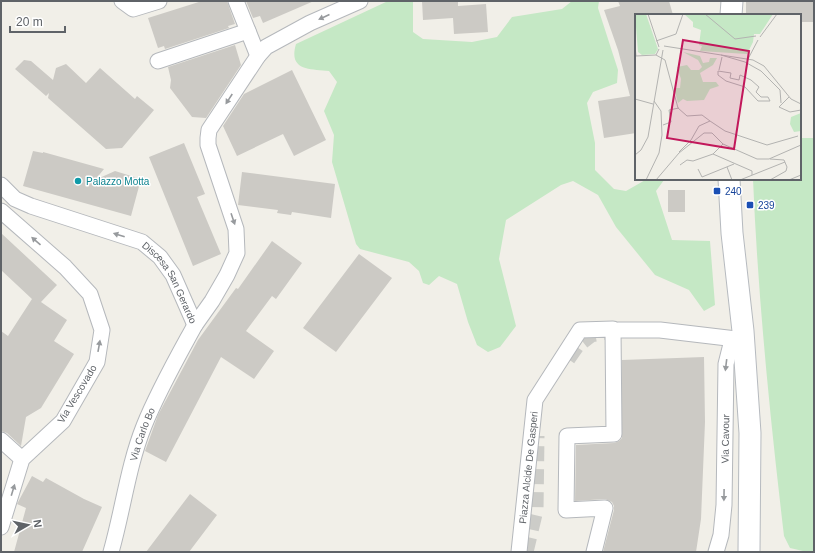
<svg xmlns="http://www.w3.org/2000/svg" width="815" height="553" viewBox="0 0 815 553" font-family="Helvetica,sans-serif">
<rect width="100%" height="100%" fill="#f1efe8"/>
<path fill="#c5e8c5" d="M 388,1 L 413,1 L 413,32 L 423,39 L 472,42 L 497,37 L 512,17 L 562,9 L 572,1 L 599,1 L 598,8 L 618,70 L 617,83 L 593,92 L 587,103 L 595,143 L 595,170 L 614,189 L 626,191 L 647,179 L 683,179 L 664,180 L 656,191 L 672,240 L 710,241 L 715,305 L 704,311 L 689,290 L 655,275 L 616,227 L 598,195 L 573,181 L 561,185 L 506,220 L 499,259 L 516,326 L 500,347 L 488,352 L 477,345 L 468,322 L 457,284 L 439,276 L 429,285 L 423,283 L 419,271 L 409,262 L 360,249 L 356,244 L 347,213 L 332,162 L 334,135 L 324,111 L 337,82 L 329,71 C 310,69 288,71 296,44 Z
M 800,138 L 814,138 L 814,551 L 803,551 L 790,548 L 784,536 C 770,417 758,299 753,179 L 800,179 Z"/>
<path fill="#cccac5" d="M 202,1 L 227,1 L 235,24 L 228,26 L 229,28 L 165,49 L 164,46 L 158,48 L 148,18 Z
M 246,1 L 314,1 L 263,23 L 260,16 L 253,18 Z
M 422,1 L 458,1 L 458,6 L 486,4 L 488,32 L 454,34 L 453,18 L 423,20 Z
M 618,1 L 669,1 L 673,15 L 636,15 L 636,133 L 604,138 L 598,101 L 630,96 L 618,50 L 604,10 L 620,6 Z
M 746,1 L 814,1 L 814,22 L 800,22 L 800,15 L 746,15 Z
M 235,45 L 241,65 L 206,118 L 192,117 L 170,88 L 171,80 L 168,67 Z
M 24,60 L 31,61 L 53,80 L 56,68 L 66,64 L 86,83 L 100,68 L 135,99 L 137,96 L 154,110 L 122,148 L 106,149 L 48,98 L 49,93 L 46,96 L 15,69 Z
M 292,70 L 326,140 L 294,156 L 283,134 L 237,156 L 223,126 L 244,94 Z
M 184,143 L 205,194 L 197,197 L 221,254 L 193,266 L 149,157 Z
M 33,151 L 43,153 L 43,152 L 104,169 L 95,180 L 115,171 L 141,179 L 131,216 L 23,186 Z
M 242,172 L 335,184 L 331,218 L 292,212 L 291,215 L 277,213 L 278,210 L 238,205 Z
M 668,190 L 685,190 L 685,212 L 668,212 Z
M 1,233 L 57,285 L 41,302 L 67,320 L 54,341 L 74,354 L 41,408 L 26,417 L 21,446 L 7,433 L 1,431 L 1,331 L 8,336 L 32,299 L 1,270 Z
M 272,241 L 302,263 L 276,299 L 272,296 L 246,331 L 274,351 L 254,379 L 221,357 L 166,462 L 145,451 L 158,415 L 198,340 L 236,288 L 238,289 Z
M 359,254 L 392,278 L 336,352 L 303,328 Z
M 704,357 L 705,422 L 701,519 L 696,552 L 603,552 L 614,510 L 614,506 L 612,502 L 605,499 L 575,501 L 576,445 L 614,443 L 619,441 L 622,438 L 622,360 Z
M 32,476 L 43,482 L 46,478 L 84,499 L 102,507 L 82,552 L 14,552 L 26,508 L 17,504 Z
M 190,494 L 217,515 L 189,552 L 146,552 Z"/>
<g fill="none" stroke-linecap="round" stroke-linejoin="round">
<path stroke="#ccccc8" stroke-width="15" stroke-dasharray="15 8" stroke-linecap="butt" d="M 568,359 L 577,346 L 591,335 L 607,332
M 526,552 L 536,510 L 537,436"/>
<g stroke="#b5b8bc" stroke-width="17">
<g id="minor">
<path d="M 122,1 L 133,9 L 159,1"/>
<path d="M 236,1 L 258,56"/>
<path d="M 158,61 L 248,31"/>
<path id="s1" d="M 1,185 L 15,199 L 31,206 L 142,242 L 160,257 L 173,275 L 195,325 L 212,301 L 227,275 L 237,253 L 236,229 L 208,145 L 208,138 L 209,130 L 258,56 L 266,47 L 310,23 L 360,1"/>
<path d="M 1,211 L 65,267 L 90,294 L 102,330 L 97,362 L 63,421 L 22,459 L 1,527"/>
<path d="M 618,330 L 660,330 L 736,339"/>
<path d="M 1,440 L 22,459"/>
<path id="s2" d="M 111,552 C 123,510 128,466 144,426 C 158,391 177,358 195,325"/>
<path id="s3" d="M 519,552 L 535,400 L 580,330 L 613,329 L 614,434 L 567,436 L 566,510 L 605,508 L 594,552"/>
<path id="s4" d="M 716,552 L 721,535 L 724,505 L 726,364 L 731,344 L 743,331"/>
</g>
</g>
<g stroke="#b6babf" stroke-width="23">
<path id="secondary" d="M 731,15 L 732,1
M 729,179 L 732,233 L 743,331 L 750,433 L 749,552"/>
</g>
<use href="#minor" stroke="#fff" stroke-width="15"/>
<use href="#secondary" stroke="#fff" stroke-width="21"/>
</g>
<defs><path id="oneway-solid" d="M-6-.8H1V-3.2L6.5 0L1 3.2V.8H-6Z"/></defs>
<g fill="#979a9d">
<use href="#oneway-solid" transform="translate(324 17) rotate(156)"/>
<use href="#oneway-solid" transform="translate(229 99) rotate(123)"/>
<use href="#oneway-solid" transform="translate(233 219) rotate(71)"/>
<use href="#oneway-solid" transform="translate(119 235) rotate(-162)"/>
<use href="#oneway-solid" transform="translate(36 241) rotate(-139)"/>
<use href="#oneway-solid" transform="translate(99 346) rotate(-80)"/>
<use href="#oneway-solid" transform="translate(726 365) rotate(97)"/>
<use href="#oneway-solid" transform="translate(13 490) rotate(-73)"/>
<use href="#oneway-solid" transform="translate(724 495) rotate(91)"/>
</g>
<circle fill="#0f9aa8" stroke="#fff" stroke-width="1.5" cx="78" cy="181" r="4"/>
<g fill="#1a4fb4" stroke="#fff" stroke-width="1.5">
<rect x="713" y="187" width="8" height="8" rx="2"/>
<rect x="746" y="201" width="8" height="8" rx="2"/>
</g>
<g text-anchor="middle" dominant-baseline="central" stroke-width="3" stroke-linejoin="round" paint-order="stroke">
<g font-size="10" fill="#0d838f" stroke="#fff" text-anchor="start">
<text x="86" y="181">Palazzo Motta</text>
</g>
<g font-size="10" fill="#164399" stroke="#fff" text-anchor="start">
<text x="725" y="191">240</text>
<text x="758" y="205">239</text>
</g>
<g font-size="10" fill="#5f6368" stroke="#fff">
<text stroke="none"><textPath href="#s1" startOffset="204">Discesa San Gerardo</textPath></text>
<text transform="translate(77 394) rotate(-59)">Via Vescovado</text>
<text stroke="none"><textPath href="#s2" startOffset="122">Via Carlo Bo</textPath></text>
<text stroke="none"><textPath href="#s4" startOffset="114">Via Cavour</textPath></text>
<text stroke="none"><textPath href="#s3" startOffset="85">Piazza Alcide De Gasperi</textPath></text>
</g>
</g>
<g transform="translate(635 14)">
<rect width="166" height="166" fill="#f1efe8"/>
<path d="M 0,0 L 11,0 L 23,35 L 20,40 L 7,41 L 3,38 ZM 49,0 L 138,0 L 125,20 L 119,20 L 118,28 L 112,40 L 65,37 L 67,32 L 64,31 L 66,16 L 58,13 L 58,8 ZM 48,38 L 65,42 L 68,49 L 74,48 L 75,44 L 82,44 L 78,51 L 65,59 L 68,68 L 81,68 L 84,72 L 75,75 L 69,86 L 52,87 L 48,85 L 43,89 L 39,74 L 45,74 L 46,65 L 42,53 L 52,51 L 56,56 L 64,56 L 67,53 L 63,46 ZM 166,99 L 166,117 L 159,118 L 155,110 L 156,103 Z" fill="#c5e8c5"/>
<path fill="none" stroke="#b3b3b1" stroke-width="1" d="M 13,0 L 24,33M 70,0 L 100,25 L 121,22M 125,23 L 142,0M 21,27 L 41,20 L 48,0M 0,32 L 1,42 L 21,41 L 24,35M 29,32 L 118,46 L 129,52 L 156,85 L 166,90M 21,41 L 30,46 L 43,94 L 52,102 L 67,101 L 75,107 L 64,112 L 56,126 L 44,138M 86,41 L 110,48 L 126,57 L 145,76 L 146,89M 113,45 L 123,26M 84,56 L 87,43M 83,57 L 96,59 L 95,64 L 104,66 L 105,61 L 116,66 L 124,73 L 121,78 L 126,83 L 133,83 L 135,87 L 123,87 L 110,73 L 91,67 L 83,61 ZM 154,83 L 144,93 L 155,98 L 166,96M 0,85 L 18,90M 75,107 L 90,117 L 132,131 L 163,122M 28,111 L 36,108 L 34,96 L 44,94M 78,140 L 117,157 L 117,161M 0,141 L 6,136 L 13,123 L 28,36M 45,151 L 52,146 L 58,147 L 78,140 L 88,130M 92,153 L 97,166M 63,155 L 67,163 L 99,150M 11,166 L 24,139 L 27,121 L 26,97 L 19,87M 21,166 L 44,139 L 69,119 L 77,119 L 88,130 L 122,145 L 134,145 L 166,131M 105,166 L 150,148M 135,166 L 151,157 L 152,153 L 149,146 L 135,145M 154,166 L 166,161"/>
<path fill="#c2185b" fill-opacity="0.15" stroke="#c2185b" stroke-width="2" d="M 48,26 L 114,37 L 99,135 L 32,124 Z"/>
<rect width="166" height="166" fill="none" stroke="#5f6368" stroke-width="2"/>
</g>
<rect width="815" height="553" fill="none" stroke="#5f6368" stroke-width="4"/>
<g transform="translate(28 525) rotate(81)" stroke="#ffffff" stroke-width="3" paint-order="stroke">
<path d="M0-3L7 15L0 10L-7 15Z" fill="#5f6368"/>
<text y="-6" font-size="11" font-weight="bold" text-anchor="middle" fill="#5f6368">N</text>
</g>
<path d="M10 26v6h55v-6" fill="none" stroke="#5f6368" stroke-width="2"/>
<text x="16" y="26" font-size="12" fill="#5f6368" stroke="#ffffff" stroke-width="3" paint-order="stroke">20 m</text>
</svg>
